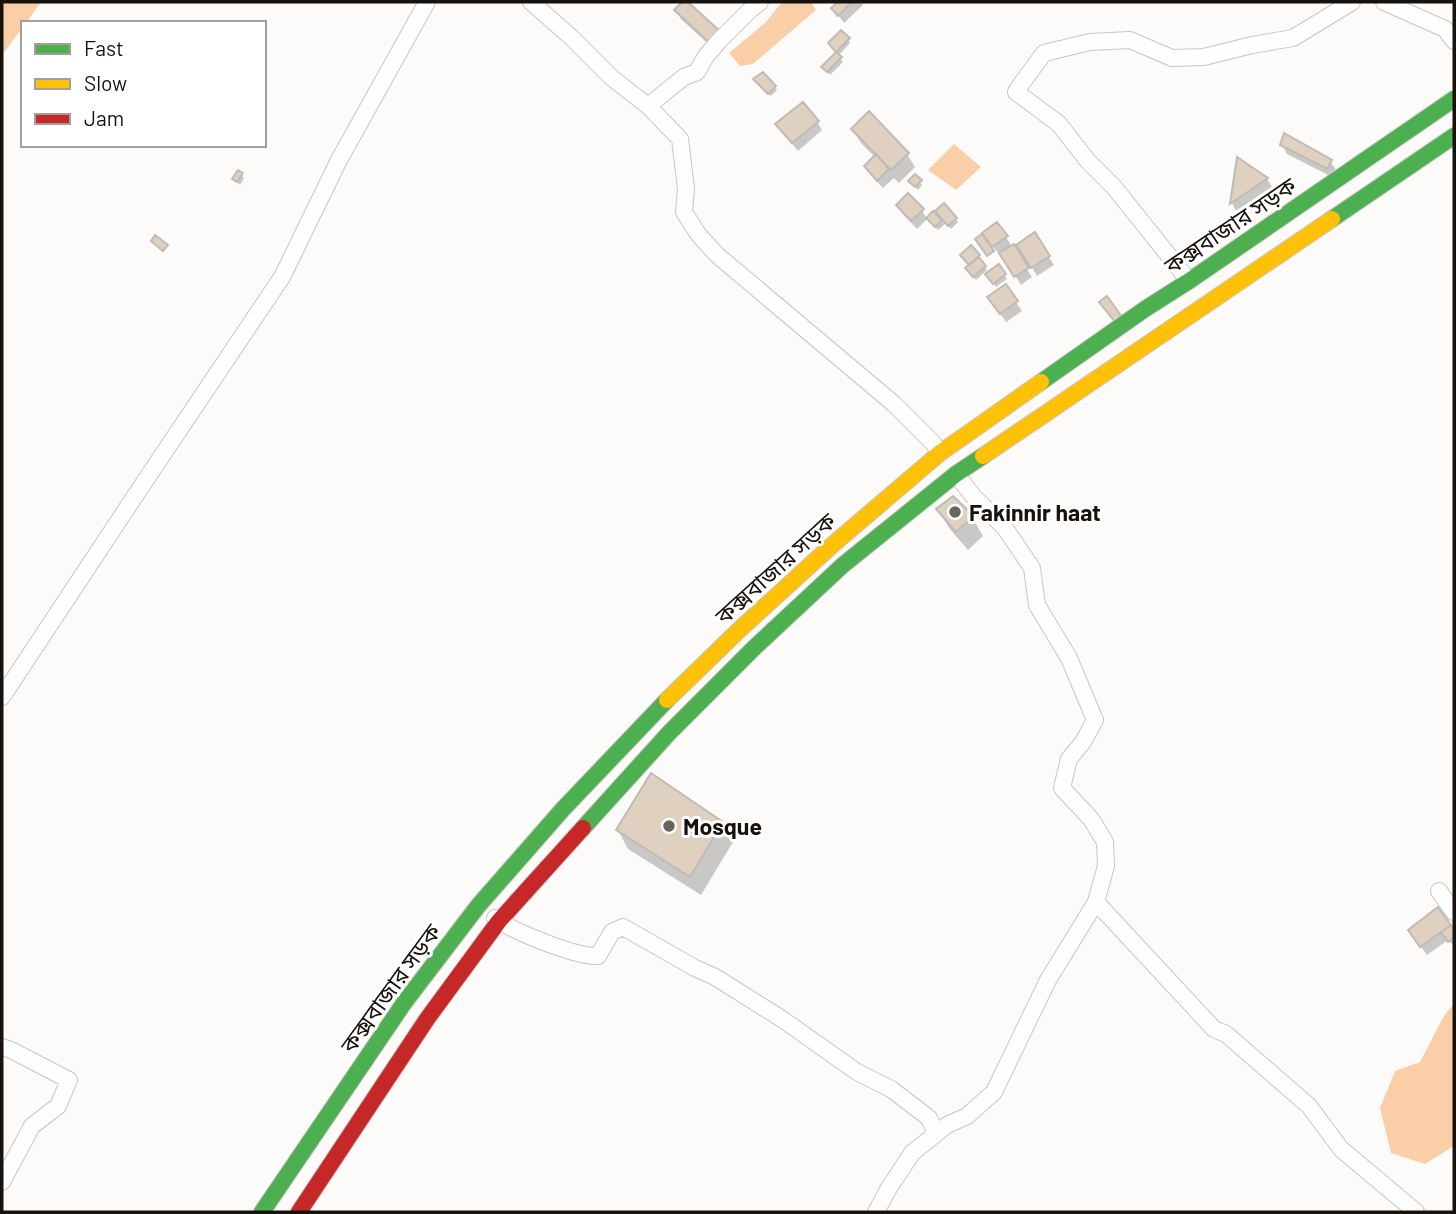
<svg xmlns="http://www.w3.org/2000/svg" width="1456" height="1214" viewBox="0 0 1456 1214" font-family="Barlow,'Noto Sans Bengali',sans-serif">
<rect width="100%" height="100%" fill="#fdfbf9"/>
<path fill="#facea6" d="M 2,2 L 41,2 L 26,23 L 23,23 L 23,27 L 2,55 Z
M 782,2 L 811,2 L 816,10 L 753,64 L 740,66 L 729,53 L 766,22 Z
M 954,144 L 981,167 L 956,190 L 928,170 Z
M 1454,1004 L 1454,1146 L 1425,1164 L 1391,1153 L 1380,1108 L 1395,1071 L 1420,1062 L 1445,1014 Z"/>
<path fill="#0003" d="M 684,2 L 720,33 L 717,52 L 681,19 L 676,10 Z
M 841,2 L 861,2 L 863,5 L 844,23 L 834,9 Z
M 848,39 L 850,43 L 838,56 L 843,62 L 830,75 L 823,67 L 837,53 L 832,47 Z
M 757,83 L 775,87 L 777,90 L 771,96 Z
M 817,122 L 822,130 L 798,151 L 783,133 L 778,125 Z
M 853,129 L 907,154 L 915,167 L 899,183 L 894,178 L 883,188 L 871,175 L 866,166 L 875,157 L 861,143 Z
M 1282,145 L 1330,161 L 1336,170 L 1332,177 L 1287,154 Z
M 1238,160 L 1267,179 L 1272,187 L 1236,211 L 1232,203 Z
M 238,172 L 244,178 L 240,185 L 234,179 Z
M 910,182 L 920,182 L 922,185 L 918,190 Z
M 898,206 L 922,210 L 927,219 L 944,206 L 958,222 L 951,229 L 946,223 L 938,230 L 928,218 L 917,229 L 903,214 Z
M 1035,235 L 1054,265 L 1037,276 L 1019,245 Z
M 1006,237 L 1032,277 L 1021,285 L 1001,253 L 999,254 L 991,244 Z
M 962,255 L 979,256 L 981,259 L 980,260 L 987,270 L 976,280 L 969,272 L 970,266 Z
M 999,267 L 1007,279 L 996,287 L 987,274 Z
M 1005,286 L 1022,311 L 1006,322 L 995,306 Z
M 938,509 L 972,517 L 983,536 L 968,550 L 949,528 Z
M 722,823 L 733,842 L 701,895 L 628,849 L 618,830 Z
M 1438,910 L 1454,932 L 1454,942 L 1452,944 L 1448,940 L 1427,955 L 1415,939 Z"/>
<path fill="#dfd0c0" stroke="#bfbbb8" stroke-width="2" d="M 682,2 L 688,2 L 721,32 L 711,44 L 674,10 Z
M 838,2 L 852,2 L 838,16 L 831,8 Z
M 841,30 L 850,38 L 836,52 L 828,43 Z
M 836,52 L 842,57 L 827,72 L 821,67 Z
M 763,72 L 776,86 L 768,94 L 753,79 Z
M 803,102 L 819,121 L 792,143 L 775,124 Z
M 869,111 L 909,153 L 891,170 L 851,129 Z
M 1284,133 L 1332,160 L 1327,169 L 1280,145 Z
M 876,154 L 889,169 L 877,181 L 864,166 Z
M 1237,157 L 1268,178 L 1230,204 Z
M 238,170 L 243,173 L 237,182 L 232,179 Z
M 915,174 L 922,180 L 915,187 L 908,181 Z
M 908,193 L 924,209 L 911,221 L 896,205 Z
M 944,203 L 957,218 L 948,226 L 935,211 Z
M 933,211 L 942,220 L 935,227 L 926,218 Z
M 997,222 L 1008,236 L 992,247 L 982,233 Z
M 1035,232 L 1050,256 L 1031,268 L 1016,245 Z
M 982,234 L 994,251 L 987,256 L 975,239 Z
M 155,235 L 168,245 L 163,251 L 151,241 Z
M 1014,244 L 1029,268 L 1014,277 L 999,253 Z
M 971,245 L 980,255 L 969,265 L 960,255 Z
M 979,257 L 986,266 L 973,277 L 965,268 Z
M 999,264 L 1006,274 L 993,284 L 985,274 Z
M 1006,284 L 1018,301 L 1000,314 L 987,297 Z
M 1107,296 L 1122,317 L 1115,322 L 1099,302 Z
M 953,496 L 974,516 L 956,532 L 936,509 Z
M 651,773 L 723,822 L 690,877 L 616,830 Z
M 1438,907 L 1451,925 L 1420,947 L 1408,930 Z
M 1451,925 L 1454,930 L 1454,937 L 1448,942 L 1441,932 Z"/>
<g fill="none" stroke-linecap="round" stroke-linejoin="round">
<g stroke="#c9c5c2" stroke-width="18">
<path id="street" d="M 531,2 L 572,38 L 612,78 L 648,106 L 680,139 L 686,189 L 684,212 L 698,234 L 717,255 L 894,404 L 933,443 L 940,453
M 1384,2 L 1445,29 L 1454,41
M 648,106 L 684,77 L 697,72 L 706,56 L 719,41 L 750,10 L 760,2
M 1189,281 L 1114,187 L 1087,160 L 1059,124 L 1016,92 L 1019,87 L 1044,53 L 1090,42 L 1130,40 L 1172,58 L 1204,57 L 1252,45 L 1293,38 L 1352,2
M 956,474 L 973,496 L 1005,528 L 1032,568 L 1037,605 L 1069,658 L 1095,720 L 1083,742 L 1069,759 L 1062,788 L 1091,819 L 1105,842 L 1106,866 L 1096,902 L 1214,1029 L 1226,1034 L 1309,1106 L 1341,1149 L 1416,1212
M 2,697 L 139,490 L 282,277 L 339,160 L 427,2
M 1439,891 L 1454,912
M 495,918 C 514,932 576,957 598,956 L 612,932 L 623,927 L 695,968 L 715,977 L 782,1019 L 857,1072 L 891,1089 L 929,1118 L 936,1134
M 2,1047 L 11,1050 L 69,1080 L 58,1106 L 32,1126 L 2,1182
M 876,1212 L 889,1188 L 912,1153 L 947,1125 L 967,1116 L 994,1092 L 1048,980 L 1096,902"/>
</g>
<g stroke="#c9c5c2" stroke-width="18">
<path id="fast" d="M 1332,219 L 1454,136
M 1041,382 L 1145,309 L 1189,281 L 1454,99
M 583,828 L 669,733 L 755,647 L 843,565 L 956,474 L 983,456
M 262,1212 L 404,1003 L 478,906 L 563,809 L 667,700"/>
</g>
<g stroke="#c9c5c2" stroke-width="18">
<path id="slow" d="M 983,456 L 1332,219
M 667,700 L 738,631 L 830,547 L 940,453 L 1041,382"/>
</g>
<g stroke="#c9c5c2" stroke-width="18">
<path id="jam" d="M 299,1212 L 427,1019 L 499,921 L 583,828"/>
</g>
<use href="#street" stroke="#fffefe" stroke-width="16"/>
<use href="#fast" stroke="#4caf50" stroke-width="16"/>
<use href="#slow" stroke="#ffc107" stroke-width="16"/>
<use href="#jam" stroke="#c62828" stroke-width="16"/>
</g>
<g fill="#686460" stroke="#fff" stroke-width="2.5">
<circle cx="955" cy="512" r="7"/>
<circle cx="669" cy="826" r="7"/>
</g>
<g text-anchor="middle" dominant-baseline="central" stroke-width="6" stroke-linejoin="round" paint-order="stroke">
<g font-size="23" fill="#17120d" stroke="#fff">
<text transform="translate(1230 225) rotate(-34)">কক্সবাজার সড়ক</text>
<text transform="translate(775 568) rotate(-42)">কক্সবাজার সড়ক</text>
<text transform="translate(390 988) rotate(-54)">কক্সবাজার সড়ক</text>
</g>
<g font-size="23" font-weight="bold" fill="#17120d" stroke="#fff" text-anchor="start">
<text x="969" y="512">Fakinnir haat</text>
<text x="683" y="826">Mosque</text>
</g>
</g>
<rect width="1456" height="1214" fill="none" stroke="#17120d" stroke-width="7"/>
<rect x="21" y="21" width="245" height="126" fill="#ffffff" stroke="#a2a09e" stroke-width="2"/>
<rect x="35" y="44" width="35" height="10" fill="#4caf50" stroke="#a2a09e" stroke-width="2"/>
<text x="84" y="56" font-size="21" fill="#17120d">Fast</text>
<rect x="35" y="79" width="35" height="10" fill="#ffc107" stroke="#a2a09e" stroke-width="2"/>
<text x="84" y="91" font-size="21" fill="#17120d">Slow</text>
<rect x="35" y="114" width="35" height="10" fill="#c62828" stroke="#a2a09e" stroke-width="2"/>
<text x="84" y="126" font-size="21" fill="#17120d">Jam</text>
</svg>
